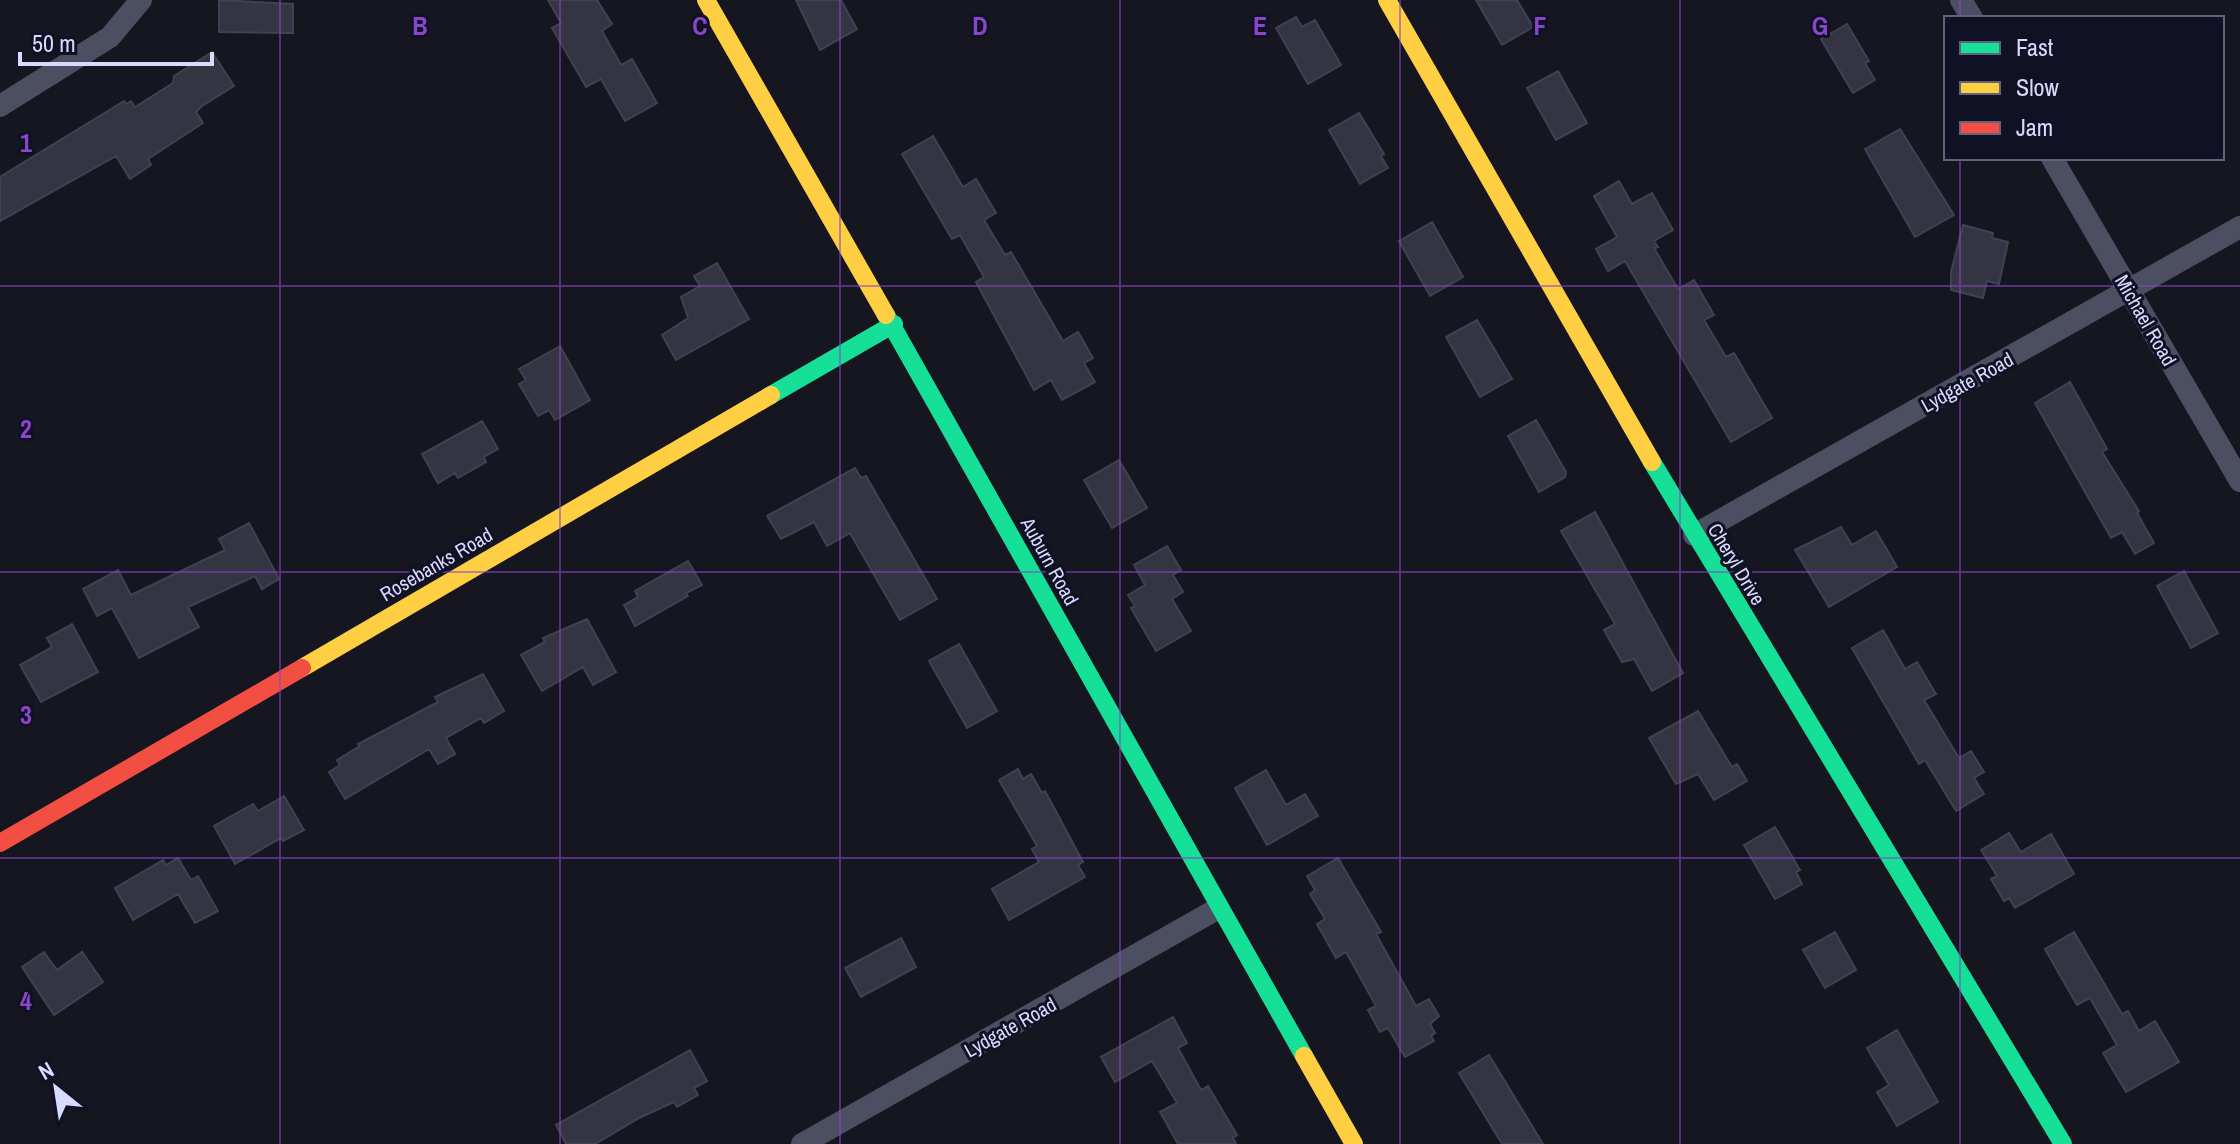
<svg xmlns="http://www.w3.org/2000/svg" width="2240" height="1144" viewBox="0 0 2240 1144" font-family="'Archivo Narrow',sans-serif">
<rect width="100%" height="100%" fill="#161621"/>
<path fill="#343443" stroke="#414154" stroke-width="2" d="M 219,0 L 293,4 L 293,33 L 219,32 Z
M 548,0 L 597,0 L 612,24 L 602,31 L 621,65 L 632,59 L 657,103 L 625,121 L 601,79 L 586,87 L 552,28 L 561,23 Z
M 796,0 L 841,0 L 857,29 L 820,50 Z
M 1476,0 L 1517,0 L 1533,27 L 1502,45 Z
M 1296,17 L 1302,27 L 1315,20 L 1341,65 L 1308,84 L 1276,28 Z
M 1847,24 L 1869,61 L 1865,63 L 1875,80 L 1853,93 L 1821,39 Z
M 212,52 L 234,86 L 202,106 L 196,112 L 203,123 L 148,159 L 151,165 L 130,179 L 116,156 L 0,221 L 0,177 L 124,101 L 126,104 L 131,101 L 135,107 L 173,83 L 174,76 Z
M 1558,71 L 1587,123 L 1556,140 L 1527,88 Z
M 1359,113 L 1384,154 L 1381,156 L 1388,168 L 1360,184 L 1329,130 Z
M 1900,129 L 1954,215 L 1915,237 L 1865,149 Z
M 933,136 L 963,187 L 976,179 L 996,213 L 984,220 L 1005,255 L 1011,252 L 1063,341 L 1078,332 L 1093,358 L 1084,363 L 1095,382 L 1062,400 L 1051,380 L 1034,390 L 976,282 L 984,277 L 960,235 L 952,239 L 902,154 Z
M 1619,181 L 1632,204 L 1652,193 L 1673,230 L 1654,241 L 1658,247 L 1654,248 L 1678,289 L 1694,280 L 1714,315 L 1704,320 L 1726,357 L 1734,353 L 1772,418 L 1731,442 L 1625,261 L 1608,271 L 1596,249 L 1617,237 L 1594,196 Z
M 1432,222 L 1463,277 L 1430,296 L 1399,241 Z
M 1963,225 L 1993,233 L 1992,238 L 2008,242 L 1999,284 L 1987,281 L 1983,298 L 1951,290 L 1951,272 Z
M 717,263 L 749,319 L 676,360 L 662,335 L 688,318 L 681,297 L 700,286 L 694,276 Z
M 1477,320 L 1512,379 L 1480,397 L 1446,337 Z
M 560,346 L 590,400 L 555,420 L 549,410 L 538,416 L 519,384 L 526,380 L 519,369 Z
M 2070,382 L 2107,449 L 2102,452 L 2139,511 L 2137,513 L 2154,543 L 2135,554 L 2122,532 L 2111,538 L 2035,403 Z
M 1536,420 L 1566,472 L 1565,477 L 1539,492 L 1508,436 Z
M 482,421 L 498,449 L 484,457 L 486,462 L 458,478 L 455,473 L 438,483 L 422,454 Z
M 1119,460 L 1147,508 L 1112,528 L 1084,480 Z
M 855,468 L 861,478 L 866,476 L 937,599 L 900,620 L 850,533 L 827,546 L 814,522 L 781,539 L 767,516 Z
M 1595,512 L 1683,673 L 1652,691 L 1634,659 L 1622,662 L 1604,630 L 1615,624 L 1561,531 Z
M 249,523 L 279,579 L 262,589 L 255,576 L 188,607 L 199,627 L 139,658 L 112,608 L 97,616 L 83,589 L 118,570 L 131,595 L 225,550 L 219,539 Z
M 1841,527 L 1852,545 L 1876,531 L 1897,567 L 1829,607 L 1795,550 Z
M 1167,546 L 1181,570 L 1173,575 L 1183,592 L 1172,599 L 1191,631 L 1156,651 L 1131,608 L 1135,606 L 1128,595 L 1145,585 L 1134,565 Z
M 688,561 L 702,585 L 686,593 L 688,596 L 635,626 L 624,605 L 638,597 L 635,591 Z
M 2184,571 L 2218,633 L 2191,648 L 2157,586 Z
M 587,619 L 616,672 L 593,685 L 583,667 L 542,691 L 521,655 L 545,642 L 543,638 Z
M 72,624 L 98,672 L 41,702 L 20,665 L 52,647 L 47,638 Z
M 1883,630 L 1905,669 L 1917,662 L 1936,694 L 1924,700 L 1959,758 L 1971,751 L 1984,772 L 1974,778 L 1984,794 L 1956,811 L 1925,760 L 1919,764 L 1852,648 Z
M 959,644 L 997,711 L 967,728 L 929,661 Z
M 483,674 L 504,711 L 484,723 L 481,718 L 446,738 L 455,754 L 438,764 L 429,749 L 345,799 L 329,772 L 340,765 L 337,760 L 360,746 L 358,744 L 438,702 L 435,697 Z
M 1698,711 L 1732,767 L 1737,764 L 1747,781 L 1714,800 L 1698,774 L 1676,784 L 1649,738 Z
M 1018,769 L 1023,779 L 1031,774 L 1042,793 L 1045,791 L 1083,862 L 1078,865 L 1085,877 L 1009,920 L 992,889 L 1039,862 L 1032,849 L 1037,846 L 999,780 Z
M 1266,770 L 1286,805 L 1305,794 L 1318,816 L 1267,845 L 1235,788 Z
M 284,796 L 304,830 L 283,841 L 281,838 L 235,864 L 214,826 L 253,804 L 258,811 Z
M 1775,827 L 1800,870 L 1796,872 L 1802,884 L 1775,899 L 1744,845 Z
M 2009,833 L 2021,852 L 2051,834 L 2074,874 L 2015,908 L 2009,898 L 2004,901 L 1991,879 L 1997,876 L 1981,850 Z
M 178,858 L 191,880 L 198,876 L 218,911 L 195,923 L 178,894 L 133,920 L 115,888 L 163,860 L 166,865 Z
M 1338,858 L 1381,932 L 1376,934 L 1416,1006 L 1429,999 L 1439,1016 L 1430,1024 L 1435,1033 L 1431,1036 L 1434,1041 L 1405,1057 L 1388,1028 L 1380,1032 L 1368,1010 L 1376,1006 L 1346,952 L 1336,958 L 1317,924 L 1325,919 L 1310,894 L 1315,890 L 1307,876 Z
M 1835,932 L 1856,970 L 1825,988 L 1803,950 Z
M 2074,932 L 2122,1014 L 2128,1011 L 2139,1031 L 2155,1021 L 2179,1062 L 2126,1092 L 2103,1053 L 2117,1045 L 2090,998 L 2077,1005 L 2045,949 Z
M 901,938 L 916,967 L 861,997 L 845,968 Z
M 44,952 L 57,970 L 82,952 L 103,982 L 54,1015 L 22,967 Z
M 1173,1017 L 1187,1043 L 1178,1048 L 1201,1090 L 1208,1086 L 1237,1135 L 1233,1138 L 1236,1144 L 1178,1144 L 1160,1112 L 1177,1103 L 1152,1061 L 1115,1082 L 1101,1057 Z
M 1897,1030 L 1938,1102 L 1897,1126 L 1877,1092 L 1889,1085 L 1867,1048 Z
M 690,1050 L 707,1081 L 694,1088 L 698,1095 L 677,1107 L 674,1102 L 641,1117 L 595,1144 L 566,1144 L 556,1125 Z
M 1489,1055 L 1543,1144 L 1502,1144 L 1459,1073 Z"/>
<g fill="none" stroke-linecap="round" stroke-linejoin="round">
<path stroke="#4c4e61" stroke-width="22" d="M 1961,0 L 1972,18
M 0,106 L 110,37 L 141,0
M 2052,158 L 2240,481
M 1694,535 L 2240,227
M 802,1144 L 1217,909"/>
<path stroke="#16e098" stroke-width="18" d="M 886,315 L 1304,1056
M 771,395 L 894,324
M 1652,462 L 2063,1144"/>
<path stroke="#ffcf43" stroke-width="18" d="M 706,0 L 886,315
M 1387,0 L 1652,462
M 302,668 L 771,395
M 1304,1056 L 1354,1144"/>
<path stroke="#f24e42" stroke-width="18" d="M 0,843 L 302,668"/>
</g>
<path fill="none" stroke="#8946c8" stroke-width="2" stroke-opacity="0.55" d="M 280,0 L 280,1144M 560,0 L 560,1144M 840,0 L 840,1144M 1120,0 L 1120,1144M 1400,0 L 1400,1144M 1680,0 L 1680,1144M 1960,0 L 1960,18M 1960,158 L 1960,1144M 0,286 L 2240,286M 0,572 L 2240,572M 0,858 L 2240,858"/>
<g text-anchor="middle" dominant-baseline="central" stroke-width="6" stroke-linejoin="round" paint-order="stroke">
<g font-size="20" fill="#d8dbfd" stroke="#111126">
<text transform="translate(2146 320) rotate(60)">Michael Road</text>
<text transform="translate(1967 382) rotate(-29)">Lydgate Road</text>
<text transform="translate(1050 561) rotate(61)">Auburn Road</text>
<text transform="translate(436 564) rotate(-30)">Rosebanks Road</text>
<text transform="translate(1737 564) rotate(59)">Cheryl Drive</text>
<text transform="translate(1010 1027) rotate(-29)">Lydgate Road</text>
</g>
</g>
<g font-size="26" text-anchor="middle" font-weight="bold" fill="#8946c8" stroke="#111126" stroke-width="6" stroke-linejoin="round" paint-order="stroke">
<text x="420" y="35">B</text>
<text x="700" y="35">C</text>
<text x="980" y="35">D</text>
<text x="1260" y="35">E</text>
<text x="1540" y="35">F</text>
<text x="1820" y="35">G</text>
<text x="26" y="152">1</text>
<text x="26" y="438">2</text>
<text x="26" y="724">3</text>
<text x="26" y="1010">4</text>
</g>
<rect x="1944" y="16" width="280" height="144" fill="#111126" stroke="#61627c" stroke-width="2"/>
<rect x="1960" y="42" width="40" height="12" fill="#16e098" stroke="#61627c" stroke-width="2"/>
<text x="2016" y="56" font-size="24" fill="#d8dbfd">Fast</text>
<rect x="1960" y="82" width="40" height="12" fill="#ffcf43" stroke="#61627c" stroke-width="2"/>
<text x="2016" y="96" font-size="24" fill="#d8dbfd">Slow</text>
<rect x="1960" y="122" width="40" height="12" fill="#f24e42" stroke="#61627c" stroke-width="2"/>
<text x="2016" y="136" font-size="24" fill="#d8dbfd">Jam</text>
<g transform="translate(56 1088) rotate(330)" stroke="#111126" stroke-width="6" paint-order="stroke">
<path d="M0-6L14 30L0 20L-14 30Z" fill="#d8dbfd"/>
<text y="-12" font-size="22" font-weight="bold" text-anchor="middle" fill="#d8dbfd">N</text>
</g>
<path d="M20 52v12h192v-12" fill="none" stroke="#d8dbfd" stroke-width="4"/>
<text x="32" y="52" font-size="24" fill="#d8dbfd" stroke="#111126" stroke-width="6" paint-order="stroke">50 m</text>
</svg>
